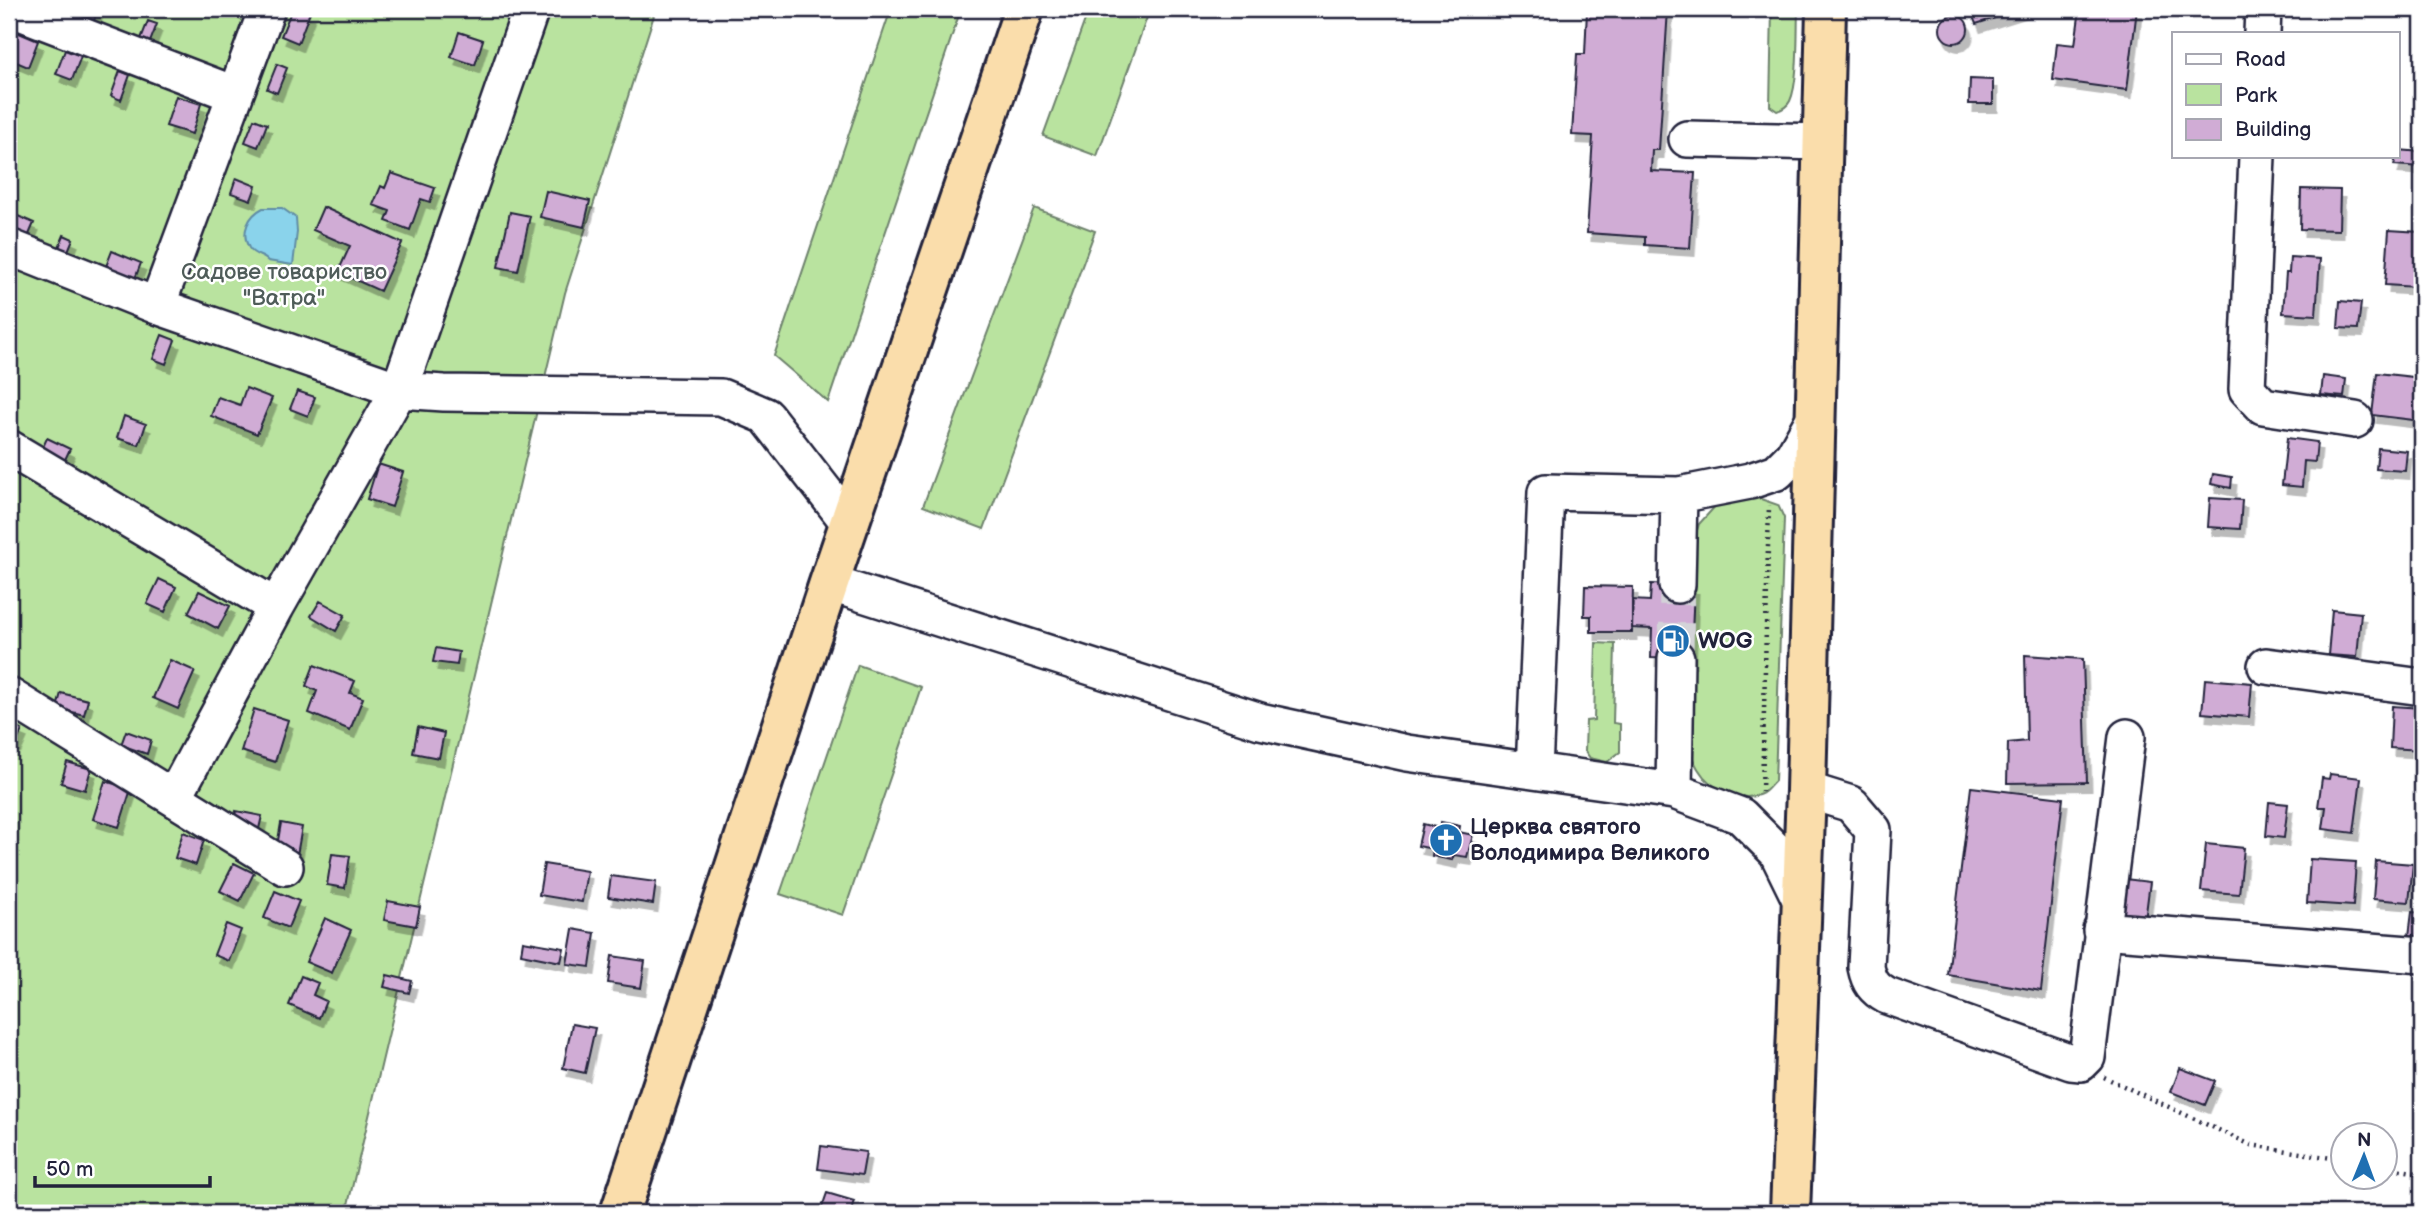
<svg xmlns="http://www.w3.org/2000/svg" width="2431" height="1222" viewBox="0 0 2431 1222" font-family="'Balsamiq Sans',sans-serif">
<defs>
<filter id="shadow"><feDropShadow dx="4.5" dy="8" stdDeviation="0" flood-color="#0004"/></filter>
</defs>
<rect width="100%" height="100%" fill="#fff"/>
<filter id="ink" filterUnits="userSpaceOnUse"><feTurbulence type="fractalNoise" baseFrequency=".0143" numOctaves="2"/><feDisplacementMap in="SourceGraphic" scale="14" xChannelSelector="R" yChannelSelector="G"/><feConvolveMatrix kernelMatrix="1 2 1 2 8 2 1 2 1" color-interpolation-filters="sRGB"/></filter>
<g filter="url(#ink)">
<path fill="#b9e39f" stroke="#6e826d" stroke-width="2" d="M 9,9 L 656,9 L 565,293 L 346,1213 L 9,1213 Z
M 891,9 L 961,9 L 828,402 L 774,356 Z
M 1089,9 L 1150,9 L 1097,156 L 1043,136 Z
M 1772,9 L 1798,9 C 1797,31 1799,82 1790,101 C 1787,107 1783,109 1777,111 L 1770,106 Z
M 1034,208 L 1095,231 L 984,529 L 923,506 Z
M 1755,497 L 1778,505 L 1784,518 L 1775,781 C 1771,785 1768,790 1763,793 C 1742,804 1710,789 1699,770 C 1694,763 1691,753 1688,744 L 1694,540 L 1699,524 L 1719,502 Z
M 1596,643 L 1615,644 L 1613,723 L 1620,724 L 1620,752 L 1607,762 L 1590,758 L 1585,751 L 1586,721 L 1594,720 Z
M 858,665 L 921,687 L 843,915 L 780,894 Z"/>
<path fill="#8ad3eb" stroke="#608ca5" stroke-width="2" d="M 263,208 L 282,208 L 296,218 L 297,232 L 293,265 L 268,261 C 263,255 254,256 249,248 C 240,232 249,215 263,208 Z"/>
<path fill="#d0acd5" stroke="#22223b" stroke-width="2" filter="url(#shadow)" d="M 85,9 L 98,9 L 93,23 L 82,18 Z
M 292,9 L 310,12 L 298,43 L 281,36 Z
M 1597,9 L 1668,9 L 1659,150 L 1652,150 L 1651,171 L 1695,173 L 1690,248 L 1645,245 L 1645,237 L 1587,233 L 1593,136 L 1572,135 L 1577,54 L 1585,54 L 1587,10 L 1597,11 Z
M 1970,9 L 2024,9 L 1976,24 Z
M 2080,9 L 2137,9 L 2127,90 L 2053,80 L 2057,43 L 2075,45 Z
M1940 29a14 14 0 1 1 28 0a14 14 0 1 1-28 0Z
M 148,21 L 157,24 L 150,42 L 141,39 Z
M 12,30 L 38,41 L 28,67 L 9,59 L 9,39 Z
M 459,32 L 483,40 L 475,65 L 451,57 Z
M 65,50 L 81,56 L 72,80 L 56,74 Z
M 277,64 L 287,68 L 277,93 L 267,89 Z
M 120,71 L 130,75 L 121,100 L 111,96 Z
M 1970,79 L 1993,80 L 1993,104 L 1969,104 Z
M 176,96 L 201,104 L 192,134 L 166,126 Z
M 254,119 L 267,124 L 258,147 L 245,142 Z
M 2398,150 L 2422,152 L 2422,167 L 2394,165 Z
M 391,173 L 435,188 L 430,202 L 421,199 L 410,230 L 386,221 L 390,211 L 373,205 L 381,186 L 385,188 Z
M 236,178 L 256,186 L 251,200 L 231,193 Z
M 2301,189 L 2340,190 L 2339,230 L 2300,229 Z
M 546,191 L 590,201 L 584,227 L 540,217 Z
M 323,207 L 402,243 L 380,291 L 338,272 L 350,246 L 313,230 Z
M 510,212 L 530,216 L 518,271 L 498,267 Z
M 11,213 L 34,223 L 23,249 L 9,242 L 9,218 Z
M 2389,230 L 2420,232 L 2416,287 L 2385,285 Z
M 64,235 L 73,239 L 63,263 L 54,259 Z
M 112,251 L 141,263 L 134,281 L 105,269 Z
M 2290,257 L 2320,259 L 2316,315 L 2283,313 L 2286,273 L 2289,273 Z
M 2340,301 L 2361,303 L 2358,329 L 2338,328 Z
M 162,335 L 175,340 L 166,364 L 153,359 Z
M 2377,373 L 2422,378 L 2422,421 L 2372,415 Z
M 2323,376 L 2346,379 L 2344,397 L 2321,395 Z
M 246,388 L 272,398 L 257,434 L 211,416 L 218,397 L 240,405 Z
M 297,391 L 315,397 L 308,416 L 290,409 Z
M 124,416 L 146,424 L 139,445 L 117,438 Z
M 47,438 L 70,449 L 61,468 L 38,458 Z
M 2287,438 L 2317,442 L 2315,462 L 2304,461 L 2302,487 L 2282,485 Z
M 2378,448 L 2407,451 L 2405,471 L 2376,469 Z
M 378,464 L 403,472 L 392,507 L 367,499 Z
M 2213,474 L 2232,477 L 2231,488 L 2211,484 Z
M 2210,498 L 2242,500 L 2240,529 L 2208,527 Z
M 159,579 L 176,587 L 165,612 L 147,604 Z
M 1651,584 L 1694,586 L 1691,659 L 1651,658 L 1652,629 L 1632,628 L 1632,600 L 1650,601 Z
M 1585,586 L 1633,587 L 1632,632 L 1591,632 L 1591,616 L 1584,616 Z
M 199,591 L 230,606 L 218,629 L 188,613 Z
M 320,601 L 345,615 L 336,631 L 311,616 Z
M 2332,610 L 2361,613 L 2357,657 L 2328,655 Z
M 436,648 L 459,652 L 457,665 L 433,662 Z
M 2025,655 L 2083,659 L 2087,782 L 2007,783 L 2008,743 L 2027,741 Z
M 170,660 L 195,671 L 178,709 L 153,698 Z
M 314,665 L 355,681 L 350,693 L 363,698 L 350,730 L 309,713 L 317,691 L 306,686 Z
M 2205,679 L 2252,683 L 2249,717 L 2202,713 Z
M 61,693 L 88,700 L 84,715 L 57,708 Z
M 2392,706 L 2422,708 L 2421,750 L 2390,748 Z
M 254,709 L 288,720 L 275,762 L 241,751 Z
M 9,725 L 22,730 L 16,744 L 9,741 Z
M 418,727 L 444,733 L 439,758 L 413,753 Z
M 126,731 L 151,740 L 147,754 L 121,745 Z
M 67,762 L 91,769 L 85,790 L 61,783 Z
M 2330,774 L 2361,778 L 2354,833 L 2323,829 L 2326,807 L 2318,807 L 2322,778 L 2329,779 Z
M 105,781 L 131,789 L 119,827 L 93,819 Z
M 1971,787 L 2063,798 L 2041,991 L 1948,975 Z
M 2269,802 L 2288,804 L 2284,838 L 2266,836 Z
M 236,811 L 262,816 L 258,833 L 232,827 Z
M 1441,822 L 1460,826 L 1459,832 L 1473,835 L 1467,857 L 1454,855 L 1452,860 L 1432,856 L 1433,849 L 1418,846 L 1423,824 L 1439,828 Z
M 281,823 L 302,827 L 297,855 L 276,852 Z
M 183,832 L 204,840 L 196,865 L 175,858 Z
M 2206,844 L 2244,848 L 2239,894 L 2201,891 Z
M 332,854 L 350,856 L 345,888 L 327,885 Z
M 2310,859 L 2356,862 L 2353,906 L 2307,903 Z
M 2376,861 L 2413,864 L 2409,902 L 2373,899 Z
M 234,863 L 254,873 L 240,901 L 220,891 Z
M 544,864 L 587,871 L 582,902 L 539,895 Z
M 611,876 L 656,882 L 653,904 L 608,897 Z
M 2125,879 L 2150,882 L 2145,921 L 2120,918 Z
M 275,891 L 299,901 L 288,928 L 264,918 Z
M 388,901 L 420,907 L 416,926 L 384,920 Z
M 2412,912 L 2422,913 L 2422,946 L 2408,944 Z
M 325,918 L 351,930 L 332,973 L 306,962 Z
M 226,924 L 241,930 L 229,961 L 214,955 Z
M 573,929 L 595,933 L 590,967 L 567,964 Z
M 523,941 L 564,948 L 561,962 L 521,954 Z
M 612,956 L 645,961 L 641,988 L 608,983 Z
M 387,975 L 412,981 L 409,993 L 384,987 Z
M 301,976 L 318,983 L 313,995 L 326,1001 L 319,1018 L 289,1005 Z
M 572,1024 L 595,1028 L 585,1073 L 563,1068 Z
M 2180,1068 L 2215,1081 L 2205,1105 L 2171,1092 Z
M 821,1146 L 866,1152 L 862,1175 L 818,1169 Z
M 827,1193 L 854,1201 L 850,1213 L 820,1213 Z"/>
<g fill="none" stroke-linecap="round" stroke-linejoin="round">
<path stroke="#d3d3d8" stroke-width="35" stroke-dasharray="35 18" stroke-linecap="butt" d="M 1676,658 L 1677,585"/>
<g stroke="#22223b" stroke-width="40">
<path id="minor" d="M 12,9 L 234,94
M 2262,33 L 2263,9
M 1687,139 L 1823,142
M 2257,156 L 2247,389 L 2263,406 L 2355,420
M 9,247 L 157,306 L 399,390 L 444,393 L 721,397 L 766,416 L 850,524
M 157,306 L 267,9
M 9,448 L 276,607
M 829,583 L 1260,721 L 1407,753 L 1674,791 L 1741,816 L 1777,852 L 1802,903
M 1677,585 L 1679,495
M 2266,666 L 2422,687
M 9,696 L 285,867
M 1534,771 L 1546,492 L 1679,495 L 1750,481 L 1777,472 L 1793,456 L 1816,415
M 1806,790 L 1851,804 L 1873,830 L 1866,967 C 1869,982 1874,989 1887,996 L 2071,1062 L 2081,1063 L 2087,1057 L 2127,737
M 1674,791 L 1676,658
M 174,797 L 276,607 L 399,390 L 531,9
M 2101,930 L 2422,955"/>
</g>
<g stroke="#22223b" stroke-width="44">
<path id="highway" d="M 620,1213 L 829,583 L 1024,9
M 1790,1213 L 1806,790 L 1826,9"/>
</g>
<path stroke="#22223b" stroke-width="4.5" stroke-dasharray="2 5" stroke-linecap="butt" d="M 1762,792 L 1769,505
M 2104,1077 L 2251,1145 L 2344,1160
M 2386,1167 L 2422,1174"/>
<use href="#minor" stroke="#fff" stroke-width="35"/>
<use href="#highway" stroke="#faddab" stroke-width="38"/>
</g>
</g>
<defs>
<g id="fuel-disc" transform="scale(1.75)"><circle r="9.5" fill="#1f6fb2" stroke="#fff"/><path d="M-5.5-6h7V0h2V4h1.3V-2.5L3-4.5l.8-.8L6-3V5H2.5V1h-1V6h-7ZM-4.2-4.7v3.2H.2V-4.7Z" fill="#fff"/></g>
<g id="church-disc" transform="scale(1.75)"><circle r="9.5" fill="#1f6fb2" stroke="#fff"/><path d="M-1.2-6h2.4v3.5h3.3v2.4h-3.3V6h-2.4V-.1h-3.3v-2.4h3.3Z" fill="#fff"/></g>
</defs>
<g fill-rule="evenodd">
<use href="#fuel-disc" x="1673" y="641"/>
<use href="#church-disc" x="1446" y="840"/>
</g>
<g text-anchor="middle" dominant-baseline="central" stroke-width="5" stroke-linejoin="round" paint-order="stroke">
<g font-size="23" fill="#4f5c59" stroke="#fff">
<text x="284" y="272">Садове товариство<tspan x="284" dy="26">"Ватра"</tspan></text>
</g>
<g font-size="23" font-weight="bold" fill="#22223b" stroke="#fff" text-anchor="start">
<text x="1698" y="641">WOG</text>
<text x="1470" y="827">Церква святого<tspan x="1470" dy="26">Володимира Великого</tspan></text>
</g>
</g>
<rect width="2431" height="1222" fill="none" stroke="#fff" stroke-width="35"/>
<rect x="18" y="18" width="2396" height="1187" fill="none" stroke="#22223b" stroke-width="2.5" filter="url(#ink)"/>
<rect x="2172" y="32" width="228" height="126" fill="#ffffff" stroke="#a7a7b1" stroke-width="2"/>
<rect x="2186" y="54" width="35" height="10" fill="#ffffff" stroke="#a7a7b1" stroke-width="2"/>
<text x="2235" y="66" font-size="21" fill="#22223b">Road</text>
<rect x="2186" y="84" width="35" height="21" fill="#b9e39f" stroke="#a7a7b1" stroke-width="2"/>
<text x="2235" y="102" font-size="21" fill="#22223b">Park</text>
<rect x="2186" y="119" width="35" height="21" fill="#d0acd5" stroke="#a7a7b1" stroke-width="2"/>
<text x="2235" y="136" font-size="21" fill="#22223b">Building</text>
<g transform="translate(2364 1156) rotate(1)"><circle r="33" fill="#ffffff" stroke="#a7a7b1" stroke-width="2"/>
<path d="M0-5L12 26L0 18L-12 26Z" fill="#1f6fb2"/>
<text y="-10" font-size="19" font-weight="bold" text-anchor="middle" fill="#22223b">N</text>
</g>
<path d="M35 1176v10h175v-10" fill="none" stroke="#22223b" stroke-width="3.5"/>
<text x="46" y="1176" font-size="21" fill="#22223b" stroke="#ffffff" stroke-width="5" paint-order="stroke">50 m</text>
</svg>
